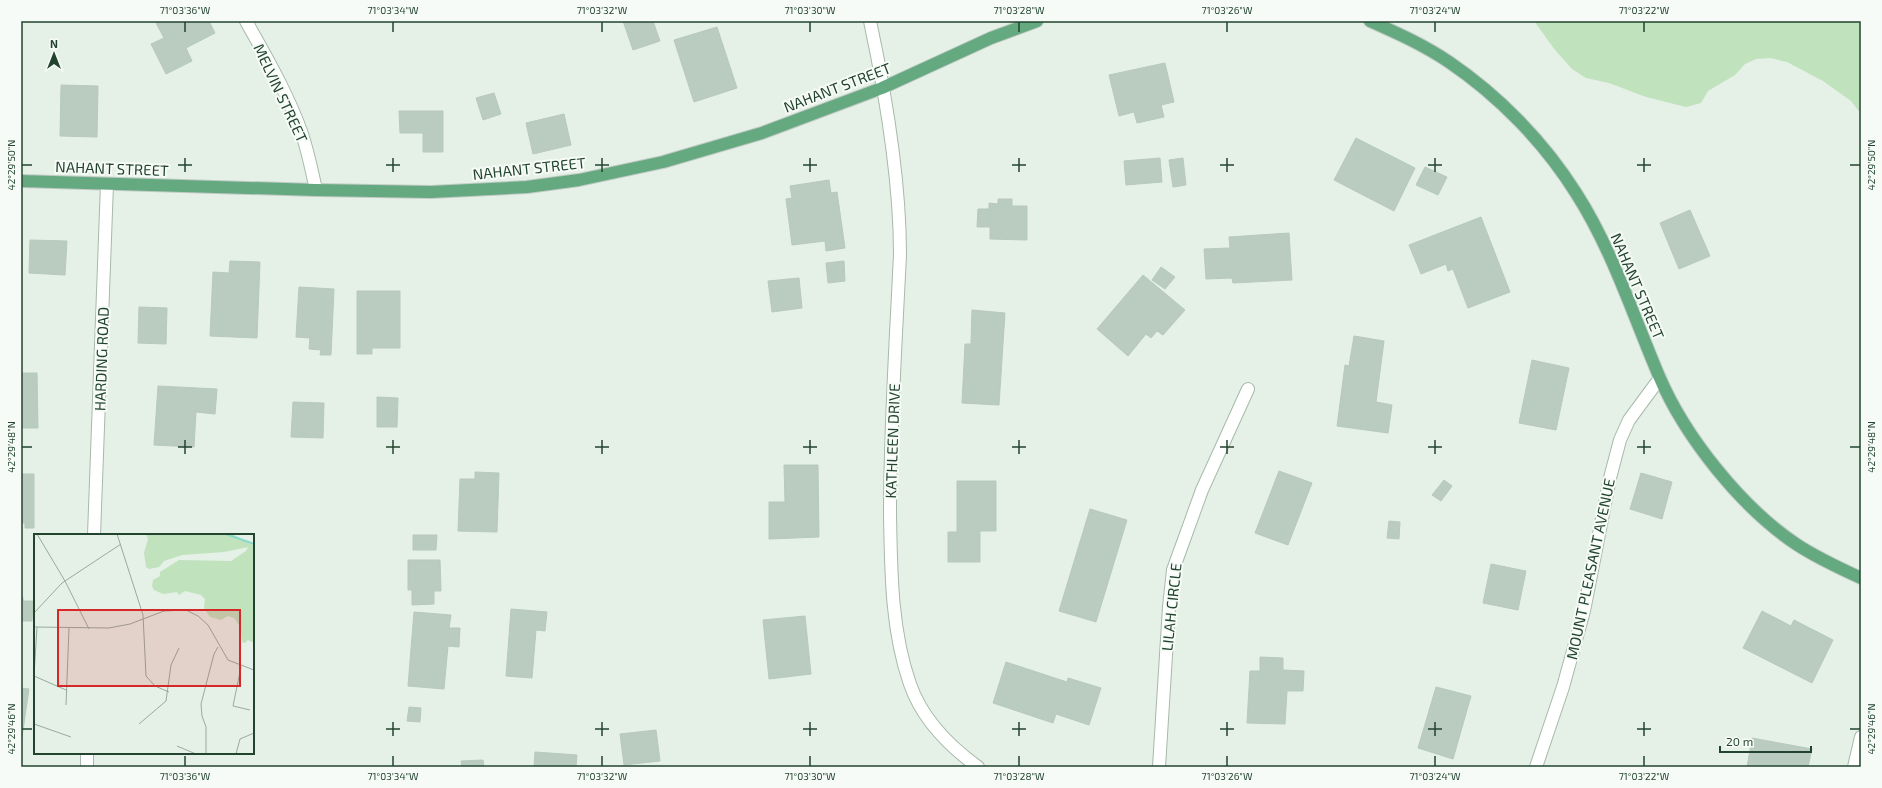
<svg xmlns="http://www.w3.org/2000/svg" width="1882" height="788" viewBox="0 0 1882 788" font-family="'Exo 2',sans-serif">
<rect width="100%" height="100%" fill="#e5f0e7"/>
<path fill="#c0e2bc" d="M 1534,21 L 1861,21 L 1861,114 L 1851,101 L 1823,81 L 1787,62 L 1770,58 L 1756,59 L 1745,64 L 1735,75 L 1708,91 L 1701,103 L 1686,107 L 1646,97 L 1609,83 L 1586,78 L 1572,69 L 1555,50 Z"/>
<path fill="#bacbbf" stroke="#b7cabb" d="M 159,21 L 209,21 L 215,33 L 186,48 L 192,61 L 166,74 L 151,44 L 164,38 L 156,23 Z
M 623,21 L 653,21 L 660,41 L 633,50 Z
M 717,27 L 737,88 L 694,102 L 674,40 Z
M 1165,63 L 1174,102 L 1161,105 L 1164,117 L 1137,123 L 1134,112 L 1119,116 L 1109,75 Z
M 61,85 L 98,86 L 97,137 L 60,136 Z
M 494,93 L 501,114 L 483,120 L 476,98 Z
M 399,111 L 443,111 L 443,152 L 423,152 L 423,133 L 400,133 Z
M 564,114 L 571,145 L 533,154 L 526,123 Z
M 1356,138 L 1415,168 L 1394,211 L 1334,180 Z
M 1160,158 L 1162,182 L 1126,185 L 1124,161 Z
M 1183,158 L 1186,185 L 1173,187 L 1169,160 Z
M 1425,167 L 1447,177 L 1438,195 L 1416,185 Z
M 829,180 L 831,193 L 837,192 L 845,248 L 826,251 L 825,241 L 792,245 L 786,199 L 792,198 L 790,186 Z
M 998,199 L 1012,199 L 1012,206 L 1027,206 L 1027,240 L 990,239 L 990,227 L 977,227 L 978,209 L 989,209 L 989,203 L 998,204 Z
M 1690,210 L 1710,256 L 1679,269 L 1660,223 Z
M 1481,217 L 1510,292 L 1468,308 L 1453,269 L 1448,271 L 1446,264 L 1421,274 L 1409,245 Z
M 1289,233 L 1292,280 L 1233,283 L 1232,278 L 1206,279 L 1204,249 L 1230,248 L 1229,237 Z
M 30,240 L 67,241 L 65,275 L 29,273 Z
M 230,261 L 260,262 L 257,338 L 210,336 L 213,272 L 229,273 Z
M 844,261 L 845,281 L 828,283 L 826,263 Z
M 1161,267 L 1175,277 L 1165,289 L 1152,280 Z
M 1143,275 L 1185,310 L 1163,335 L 1157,331 L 1151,338 L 1146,334 L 1128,356 L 1097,329 Z
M 799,278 L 802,308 L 772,312 L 768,281 Z
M 299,287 L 334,289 L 331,355 L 320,355 L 321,350 L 309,349 L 310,338 L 296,337 Z
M 357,291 L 400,291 L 400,348 L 372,348 L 372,354 L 357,354 Z
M 139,307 L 167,308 L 166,344 L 138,343 Z
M 972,310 L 1005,313 L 999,405 L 962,403 L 965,344 L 971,344 Z
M 1354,336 L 1384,341 L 1376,402 L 1392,405 L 1388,433 L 1337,426 L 1345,365 L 1349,366 Z
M 1532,360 L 1569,368 L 1556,430 L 1519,423 Z
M 21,373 L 37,373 L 38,428 L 21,428 Z
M 158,386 L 217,389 L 215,414 L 196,412 L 194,447 L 154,445 Z
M 377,397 L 398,398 L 397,427 L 377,427 Z
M 293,402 L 324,403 L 323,438 L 291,437 Z
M 784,465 L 818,465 L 819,537 L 769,539 L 769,502 L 785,502 Z
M 1279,471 L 1312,483 L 1288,545 L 1255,533 Z
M 475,472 L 499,473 L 497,532 L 458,531 L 460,479 L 475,479 Z
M 1641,473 L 1672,482 L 1662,519 L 1630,509 Z
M 21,474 L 34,474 L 34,528 L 25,528 L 25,523 L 21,523 Z
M 1444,480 L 1452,486 L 1441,501 L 1432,495 Z
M 957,481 L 996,481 L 996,531 L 980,531 L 980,562 L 948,562 L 948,532 L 957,532 Z
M 1090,509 L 1127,520 L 1096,622 L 1059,611 Z
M 1389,521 L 1400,522 L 1399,539 L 1387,538 Z
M 413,535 L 437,535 L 436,550 L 413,550 Z
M 408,560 L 440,560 L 441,591 L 434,591 L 434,604 L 412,605 L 412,590 L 408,590 Z
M 1491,564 L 1526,571 L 1518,610 L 1483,603 Z
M 21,597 L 23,597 L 23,601 L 33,601 L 32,621 L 21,621 Z
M 511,609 L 547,612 L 545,631 L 536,630 L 532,678 L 506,676 Z
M 1762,611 L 1791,626 L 1794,620 L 1833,640 L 1812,683 L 1743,648 Z
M 414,612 L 451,615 L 449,628 L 460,628 L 459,647 L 448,646 L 444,689 L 408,686 Z
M 805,616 L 811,674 L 769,679 L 763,620 Z
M 1260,657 L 1283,658 L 1283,670 L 1304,671 L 1303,691 L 1287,691 L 1285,724 L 1247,723 L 1250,671 L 1260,671 Z
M 1006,662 L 1067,682 L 1068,678 L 1101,688 L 1089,725 L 1056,714 L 1053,723 L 993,703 Z
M 1436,687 L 1471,696 L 1453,759 L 1418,748 Z
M 21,688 L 29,689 L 21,744 Z
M 409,707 L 421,708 L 420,722 L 407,721 Z
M 656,730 L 660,761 L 624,765 L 620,734 Z
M 1752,738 L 1812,749 L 1808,767 L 1747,767 Z
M 535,752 L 577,755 L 576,767 L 534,767 Z
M 483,760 L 484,767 L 462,767 L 461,761 Z"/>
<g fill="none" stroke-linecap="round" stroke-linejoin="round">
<g stroke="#a7b9ac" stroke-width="14">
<path id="minor" d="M 246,21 C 266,57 288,94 302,134 C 308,152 312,171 316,190
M 870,21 C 886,96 900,177 900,254 C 896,340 890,427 890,514 C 891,570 891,630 910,684 C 922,719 949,746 978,767
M 94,535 L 107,184
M 87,767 L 87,753
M 1159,767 L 1169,607 L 1173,570 L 1202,490 L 1248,389
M 1536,767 L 1563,687 L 1584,611 L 1610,478 L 1620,440 L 1629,420 L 1660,378
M 1854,767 L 1861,737"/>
</g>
<g stroke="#c1cbc5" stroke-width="14">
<path id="major" d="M 1370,21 C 1397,33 1424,45 1449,62 C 1499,96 1544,142 1576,193 C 1612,249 1633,315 1659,376 C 1685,437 1741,507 1796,544 C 1817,558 1839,568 1861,578
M 21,181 L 316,190 L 431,192 L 527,187 L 579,180 L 663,162 L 762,133 L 882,88 L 991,38 L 1037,21"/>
</g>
<use href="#minor" stroke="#fff" stroke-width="12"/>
<use href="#major" stroke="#65a980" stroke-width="12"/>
</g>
<path fill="none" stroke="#22442f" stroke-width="1.5" d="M 185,22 L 185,32M 393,22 L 393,32M 602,22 L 602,32M 810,22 L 810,32M 1019,22 L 1019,32M 1227,22 L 1227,32M 1435,22 L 1435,32M 1644,22 L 1644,32M 185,158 L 185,172M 393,158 L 393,172M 602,158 L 602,172M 810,158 L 810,172M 1019,158 L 1019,172M 1227,158 L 1227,172M 1435,158 L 1435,172M 1644,158 L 1644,172M 22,165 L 32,165M 178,165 L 192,165M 386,165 L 400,165M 595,165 L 609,165M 803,165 L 817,165M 1012,165 L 1026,165M 1220,165 L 1234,165M 1428,165 L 1442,165M 1637,165 L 1651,165M 1850,165 L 1860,165M 185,440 L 185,454M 393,440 L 393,454M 602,440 L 602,454M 810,440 L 810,454M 1019,440 L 1019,454M 1227,440 L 1227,454M 1435,440 L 1435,454M 1644,440 L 1644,454M 22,447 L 32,447M 178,447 L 192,447M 386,447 L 400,447M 595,447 L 609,447M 803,447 L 817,447M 1012,447 L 1026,447M 1220,447 L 1234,447M 1428,447 L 1442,447M 1637,447 L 1651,447M 1850,447 L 1860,447M 393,722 L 393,736M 602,722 L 602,736M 810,722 L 810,736M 1019,722 L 1019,736M 1227,722 L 1227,736M 1435,722 L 1435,736M 1644,722 L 1644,736M 22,729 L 32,729M 386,729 L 400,729M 595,729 L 609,729M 803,729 L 817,729M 1012,729 L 1026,729M 1220,729 L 1234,729M 1428,729 L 1442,729M 1637,729 L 1651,729M 1850,729 L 1860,729M 185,756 L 185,766M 393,756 L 393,766M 602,756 L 602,766M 810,756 L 810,766M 1019,756 L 1019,766M 1227,756 L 1227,766M 1435,756 L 1435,766M 1644,756 L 1644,766"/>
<g text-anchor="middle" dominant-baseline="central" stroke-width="4" stroke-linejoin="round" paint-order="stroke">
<g font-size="15" fill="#22442f" stroke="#f7fbf7">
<text transform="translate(837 87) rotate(-21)">NAHANT STREET</text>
<text transform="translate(281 93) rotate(65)">MELVIN STREET</text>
<text transform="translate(112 168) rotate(2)">NAHANT STREET</text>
<text transform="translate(529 168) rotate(-6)">NAHANT STREET</text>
<text transform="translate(1638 286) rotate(67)">NAHANT STREET</text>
<text transform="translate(101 359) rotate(-88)">HARDING ROAD</text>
<text transform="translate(892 441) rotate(-88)">KATHLEEN DRIVE</text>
<text transform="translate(1590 569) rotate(-78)">MOUNT PLEASANT AVENUE</text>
<text transform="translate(1171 607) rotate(-84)">LILAH CIRCLE</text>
</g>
</g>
<g transform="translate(34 534)">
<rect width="220" height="220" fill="#e5f0e7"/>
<path d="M 112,0 L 198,0 L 220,12 L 220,109 L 214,106 L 211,109 L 208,108 L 207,94 L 200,84 L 194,82 L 187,86 L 176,83 L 170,74 L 171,65 L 167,61 L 151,57 L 145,61 L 143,58 L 129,60 L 120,56 L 118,52 L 119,46 L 126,42 L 126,38 L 145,26 L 197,27 L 212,17 L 214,13 L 190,18 L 148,21 L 130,27 L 125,33 L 115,35 L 112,33 L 110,19 L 114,5 Z" fill="#c0e2bc"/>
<path fill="none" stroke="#88d9c9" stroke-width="2" d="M 192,0 L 220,10"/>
<path fill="none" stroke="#97ab9d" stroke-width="1" d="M 3,0 L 31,47 L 55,95M 83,0 L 109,81 L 112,142 L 121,152 L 135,158M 0,79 L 28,49 L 87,10M 0,93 L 75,94 L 96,90 L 130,77 L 152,76 L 164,82 L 174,91 L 194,126 L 220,136M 207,133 L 199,172 L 216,176M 0,142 L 3,93M 0,142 L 32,156M 32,171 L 35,94M 0,190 L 37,203M 105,190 L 132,167 L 137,131 L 145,114M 143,212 L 162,220M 172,220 L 172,193 L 168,182 L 167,170 L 180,120 L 184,113M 202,220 L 206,205 L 220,199"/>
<path fill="#d62828" fill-opacity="0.15" stroke="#d62828" stroke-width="2" d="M 24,76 L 206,76 L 206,152 L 24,152 Z"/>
<rect width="220" height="220" fill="none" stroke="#22442f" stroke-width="2"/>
</g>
<rect width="1882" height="788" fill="none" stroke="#f7fbf7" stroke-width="44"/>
<g transform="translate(54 54)" stroke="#f7fbf7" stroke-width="3" paint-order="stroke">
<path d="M0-3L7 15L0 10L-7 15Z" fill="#22442f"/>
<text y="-6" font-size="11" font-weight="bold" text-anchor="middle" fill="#22442f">N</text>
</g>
<path d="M1720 746v6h91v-6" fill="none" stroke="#22442f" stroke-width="2"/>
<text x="1726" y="746" font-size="12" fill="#22442f" stroke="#f7fbf7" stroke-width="3" paint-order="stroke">20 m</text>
<rect x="22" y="22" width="1838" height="744" fill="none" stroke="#22442f" stroke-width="1.5"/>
<g font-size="10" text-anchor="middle" fill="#22442f">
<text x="185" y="14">71°03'36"W</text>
<text x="393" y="14">71°03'34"W</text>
<text x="602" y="14">71°03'32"W</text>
<text x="810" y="14">71°03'30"W</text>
<text x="1019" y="14">71°03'28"W</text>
<text x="1227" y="14">71°03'26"W</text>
<text x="1435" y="14">71°03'24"W</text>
<text x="1644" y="14">71°03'22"W</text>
<text transform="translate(11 165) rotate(-90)" y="4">42°29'50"N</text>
<text transform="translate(1871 165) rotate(-90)" y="4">42°29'50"N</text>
<text transform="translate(11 447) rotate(-90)" y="4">42°29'48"N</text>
<text transform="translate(1871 447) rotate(-90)" y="4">42°29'48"N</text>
<text transform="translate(11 729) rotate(-90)" y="4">42°29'46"N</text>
<text transform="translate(1871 729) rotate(-90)" y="4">42°29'46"N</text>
<text x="185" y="780">71°03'36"W</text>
<text x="393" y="780">71°03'34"W</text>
<text x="602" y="780">71°03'32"W</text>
<text x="810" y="780">71°03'30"W</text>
<text x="1019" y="780">71°03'28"W</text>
<text x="1227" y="780">71°03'26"W</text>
<text x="1435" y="780">71°03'24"W</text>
<text x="1644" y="780">71°03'22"W</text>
</g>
</svg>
